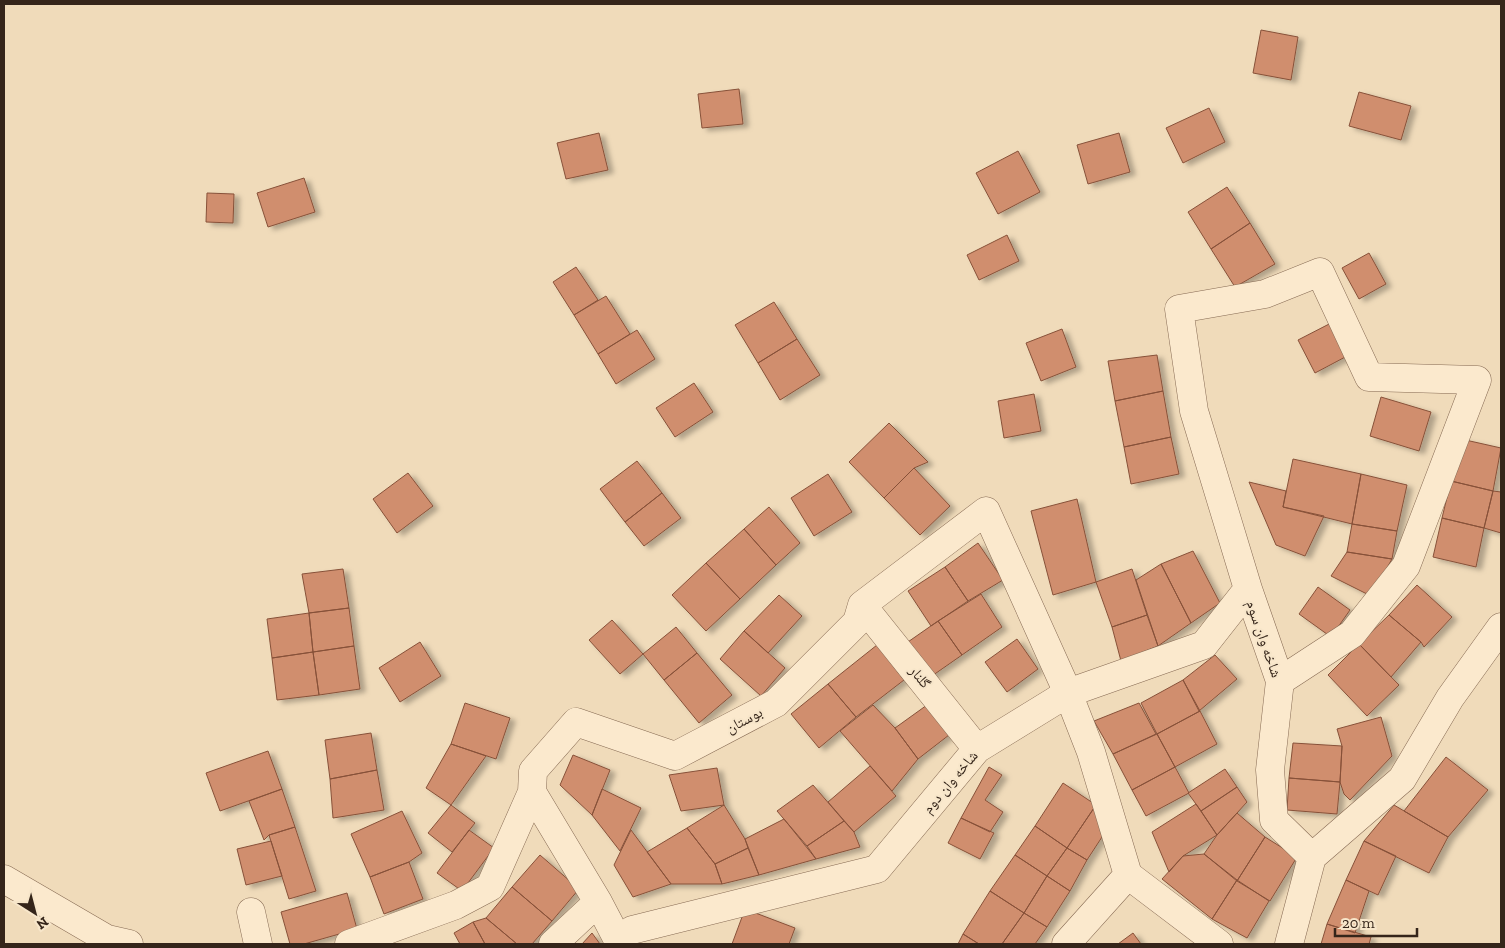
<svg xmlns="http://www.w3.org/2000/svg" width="1505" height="948" viewBox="0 0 1505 948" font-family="'Zilla Slab','Noto Naskh Arabic',serif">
<defs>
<filter id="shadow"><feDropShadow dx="5.5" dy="3" stdDeviation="2.5" flood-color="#0004"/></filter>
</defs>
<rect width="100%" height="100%" fill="#f0dbba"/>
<path fill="#d08e6e" stroke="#875139" filter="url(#shadow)" d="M 1261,30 L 1298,37 L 1291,80 L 1253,73 Z
M 739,89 L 743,124 L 702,128 L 698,94 Z
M 1359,92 L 1411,106 L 1401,140 L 1349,126 Z
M 1209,108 L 1225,142 L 1183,163 L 1166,128 Z
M 599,133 L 608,170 L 566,179 L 557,143 Z
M 1119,133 L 1130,172 L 1088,184 L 1077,145 Z
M 1018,151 L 1040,192 L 998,214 L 976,173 Z
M 304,178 L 315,212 L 268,227 L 257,193 Z
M 1227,187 L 1250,223 L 1211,249 L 1188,212 Z
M 207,193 L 234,194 L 233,223 L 206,222 Z
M 1250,223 L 1275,264 L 1235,287 L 1211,249 Z
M 1007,235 L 1019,261 L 979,280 L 967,255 Z
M 1369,253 L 1386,284 L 1359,299 L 1342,268 Z
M 576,267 L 598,300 L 574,315 L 553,282 Z
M 606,296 L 630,334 L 598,354 L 574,315 Z
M 774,302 L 797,339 L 758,363 L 735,325 Z
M 1333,322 L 1349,355 L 1315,373 L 1298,340 Z
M 1062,329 L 1076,367 L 1041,381 L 1026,343 Z
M 637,330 L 655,359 L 616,384 L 598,354 Z
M 797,339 L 820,375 L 780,400 L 758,363 Z
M 1157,355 L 1163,391 L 1115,401 L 1108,361 Z
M 694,383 L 713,412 L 675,437 L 656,408 Z
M 1163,391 L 1171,437 L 1124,447 L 1115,401 Z
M 1034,394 L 1041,431 L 1004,438 L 998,401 Z
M 1381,397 L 1431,412 L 1419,451 L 1370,436 Z
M 889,423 L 928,462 L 914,468 L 884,498 L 849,462 Z
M 1171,437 L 1179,474 L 1131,484 L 1124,447 Z
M 1461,439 L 1501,448 L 1493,491 L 1451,481 Z
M 1293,459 L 1361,474 L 1352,524 L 1283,507 Z
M 637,461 L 662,493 L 625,522 L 600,489 Z
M 914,468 L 950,506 L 920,535 L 884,498 Z
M 408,473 L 433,506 L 397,533 L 373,499 Z
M 828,474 L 852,512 L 814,536 L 791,498 Z
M 1361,474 L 1407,485 L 1397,531 L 1352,524 Z
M 1451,481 L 1493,491 L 1484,528 L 1442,518 Z
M 1249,482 L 1286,491 L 1283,507 L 1324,516 L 1305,556 L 1276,545 Z
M 1493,491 L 1501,492 L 1501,533 L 1484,528 Z
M 662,493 L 681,518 L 644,546 L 625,522 Z
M 1077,499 L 1096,582 L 1053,595 L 1031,511 Z
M 769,507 L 800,543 L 776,565 L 744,529 Z
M 1442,518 L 1484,528 L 1476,567 L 1433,557 Z
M 1352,524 L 1397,531 L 1392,559 L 1347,552 Z
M 744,529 L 776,565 L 740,599 L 706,563 Z
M 978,543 L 1003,580 L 968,601 L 945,567 Z
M 1193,551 L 1220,603 L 1191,623 L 1161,564 Z
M 1347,552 L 1392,559 L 1371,596 L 1331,576 Z
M 706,563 L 740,599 L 706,631 L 672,595 Z
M 1161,564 L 1191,623 L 1158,646 L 1136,580 Z
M 945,567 L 968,601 L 931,626 L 908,591 Z
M 343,569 L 349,608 L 309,613 L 302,574 Z
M 1132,569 L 1147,615 L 1112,627 L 1096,582 Z
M 1417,585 L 1452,617 L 1424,647 L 1421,642 L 1389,615 Z
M 1318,587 L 1350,610 L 1331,637 L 1299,614 Z
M 981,594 L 1002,627 L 962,655 L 938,621 Z
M 779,595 L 802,616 L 768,653 L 744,631 Z
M 349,608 L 354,646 L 313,652 L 309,613 Z
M 309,613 L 313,652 L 272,658 L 267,619 Z
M 1147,615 L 1158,646 L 1121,661 L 1112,627 Z
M 1389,615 L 1421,642 L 1391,677 L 1359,644 Z
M 612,620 L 643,654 L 620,674 L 589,640 Z
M 938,621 L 962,655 L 929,678 L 905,644 Z
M 676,627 L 697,653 L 664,680 L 643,654 Z
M 744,631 L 785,668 L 761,696 L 720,659 Z
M 1017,639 L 1038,669 L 1007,692 L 985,662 Z
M 420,642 L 441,676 L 400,702 L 379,668 Z
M 1359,644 L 1399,685 L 1367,716 L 1328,675 Z
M 877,645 L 904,680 L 856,717 L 828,684 Z
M 354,646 L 360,689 L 319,695 L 313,652 Z
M 313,652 L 319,695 L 277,700 L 272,658 Z
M 697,653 L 732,695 L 699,723 L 664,680 Z
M 1215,655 L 1237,679 L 1199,711 L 1183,680 Z
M 1183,680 L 1200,711 L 1157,734 L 1141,703 Z
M 828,684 L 856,717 L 819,748 L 791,714 Z
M 465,703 L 510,718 L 496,759 L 451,744 Z
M 1139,703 L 1156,734 L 1113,754 L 1094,721 Z
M 873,705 L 895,728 L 918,759 L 892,791 L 840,731 Z
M 927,705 L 949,735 L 918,759 L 895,728 Z
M 1200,711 L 1217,744 L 1175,767 L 1157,734 Z
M 1381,717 L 1392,756 L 1350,800 L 1344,794 L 1340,782 L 1342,746 L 1337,729 Z
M 371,733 L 377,770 L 330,779 L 325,740 Z
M 1157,734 L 1175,767 L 1132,790 L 1113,754 Z
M 1293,743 L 1342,746 L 1340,782 L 1289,778 Z
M 451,744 L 486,756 L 451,805 L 426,788 Z
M 268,751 L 282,789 L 220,811 L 206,773 Z
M 573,755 L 610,770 L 592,815 L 560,785 Z
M 1446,757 L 1488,790 L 1448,837 L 1404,811 Z
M 870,766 L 896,796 L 854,832 L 828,802 Z
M 989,767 L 1002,775 L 985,800 L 1003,812 L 990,832 L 961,818 Z
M 1175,767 L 1189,793 L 1146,816 L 1132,790 Z
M 717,768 L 724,805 L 681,811 L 669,775 Z
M 1225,769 L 1237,787 L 1201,811 L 1188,793 Z
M 377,770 L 384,810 L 333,818 L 330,779 Z
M 1289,778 L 1340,782 L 1337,814 L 1287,810 Z
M 1063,783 L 1096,805 L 1067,848 L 1035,826 Z
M 813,785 L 844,821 L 807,846 L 777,811 Z
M 1237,787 L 1247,802 L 1217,835 L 1201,811 Z
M 282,789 L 295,827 L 269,835 L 264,840 L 249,801 Z
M 602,789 L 641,808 L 620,851 L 592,815 Z
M 1196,804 L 1217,835 L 1183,856 L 1169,872 L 1152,832 Z
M 451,805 L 475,823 L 452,852 L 428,833 Z
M 724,805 L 745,839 L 748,848 L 715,864 L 687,828 Z
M 1096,805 L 1102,837 L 1087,860 L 1067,848 Z
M 1394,805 L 1448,837 L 1429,873 L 1364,841 Z
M 402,811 L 422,853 L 409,862 L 370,877 L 351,834 Z
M 1237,813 L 1265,837 L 1237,881 L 1204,854 L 1217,835 Z
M 961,818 L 994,833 L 980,859 L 948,843 Z
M 784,819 L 816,859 L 759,875 L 745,839 Z
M 844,821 L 854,832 L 860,847 L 816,859 L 807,846 Z
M 1035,826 L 1067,848 L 1047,876 L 1015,855 Z
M 295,827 L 316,891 L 289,899 L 269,835 Z
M 687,828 L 715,864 L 722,884 L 671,884 L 647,852 Z
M 469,830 L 494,848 L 462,891 L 437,873 Z
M 631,830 L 671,884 L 633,897 L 614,865 Z
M 1265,837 L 1297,857 L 1270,901 L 1237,881 Z
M 271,841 L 282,876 L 246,885 L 237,849 Z
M 1364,841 L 1396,856 L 1378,895 L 1346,880 Z
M 748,848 L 759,875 L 722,884 L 715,864 Z
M 1067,848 L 1087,860 L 1070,891 L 1047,876 Z
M 1204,854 L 1237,880 L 1212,919 L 1162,879 L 1183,856 Z
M 540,855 L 579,889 L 552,921 L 512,887 Z
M 1015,855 L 1047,876 L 1024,913 L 990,891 Z
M 409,862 L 423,899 L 384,914 L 370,877 Z
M 1047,876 L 1070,891 L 1047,927 L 1024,913 Z
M 1237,880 L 1269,901 L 1247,938 L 1212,919 Z
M 1346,880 L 1369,891 L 1355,933 L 1327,924 Z
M 512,887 L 552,921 L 532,944 L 517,944 L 486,918 Z
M 990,891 L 1024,913 L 1002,944 L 979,944 L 963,934 Z
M 347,893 L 357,929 L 304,944 L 290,944 L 281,912 Z
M 745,909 L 795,928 L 789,944 L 732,944 Z
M 1024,913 L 1047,927 L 1035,944 L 1002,944 Z
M 486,918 L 517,944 L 485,944 L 473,922 Z
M 473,922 L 485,944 L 460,944 L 454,933 Z
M 1327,924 L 1371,937 L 1369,944 L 1321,944 Z
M 592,933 L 600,944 L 582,944 Z
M 1133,933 L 1141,944 L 1118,944 Z
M 963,934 L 979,944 L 958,944 Z"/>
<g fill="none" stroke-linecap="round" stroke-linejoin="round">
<g stroke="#876b54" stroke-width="29">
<path id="minor" d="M 1248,589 L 1194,411 L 1179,309 L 1265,294 L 1320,272 L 1369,377 L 1477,380 L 1406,566 L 1352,634 L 1280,681
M 862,605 L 977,749
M 532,792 L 598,902 L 620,944
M 4,879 L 107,939 L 129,944
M 251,912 L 258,944
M 632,930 L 877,869 L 977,749 L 1068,693 L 1091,752 L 1128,875 L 1219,944
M 349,944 L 456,905 L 490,887 L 532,792 L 533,771 L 576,722 L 675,756 L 776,703 L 857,622 L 862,605 L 986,511 L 1068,693 L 1204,645 L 1248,589 L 1280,681 L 1270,770 L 1274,820 L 1312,857
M 553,944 L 598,902
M 1066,944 L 1128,875
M 1289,944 L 1312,857 L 1402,779 L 1450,698 L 1501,627"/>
</g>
<use href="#minor" stroke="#fbe9cd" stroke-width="28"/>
</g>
<g text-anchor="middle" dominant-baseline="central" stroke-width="4" stroke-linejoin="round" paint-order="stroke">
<g font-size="15" fill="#35251a" stroke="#f7e6ca">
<text transform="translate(1264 639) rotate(71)">شاخه وان سوم</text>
<text transform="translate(920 677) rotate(51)">گلنار</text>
<text transform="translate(744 720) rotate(-28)">بوستان</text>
<text transform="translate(950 782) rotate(-50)">شاخه وان دوم</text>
</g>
</g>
<rect width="1505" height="948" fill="none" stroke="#35251a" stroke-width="10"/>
<g transform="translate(35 913) rotate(144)" stroke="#f7e6ca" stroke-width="4" paint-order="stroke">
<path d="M0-4L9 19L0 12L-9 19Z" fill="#35251a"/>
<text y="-8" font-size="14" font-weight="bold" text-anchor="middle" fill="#35251a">N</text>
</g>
<path d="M1335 928v8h82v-8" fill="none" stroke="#35251a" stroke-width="2.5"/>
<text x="1342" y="928" font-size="15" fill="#35251a" stroke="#f7e6ca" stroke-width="4" paint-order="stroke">20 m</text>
</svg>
